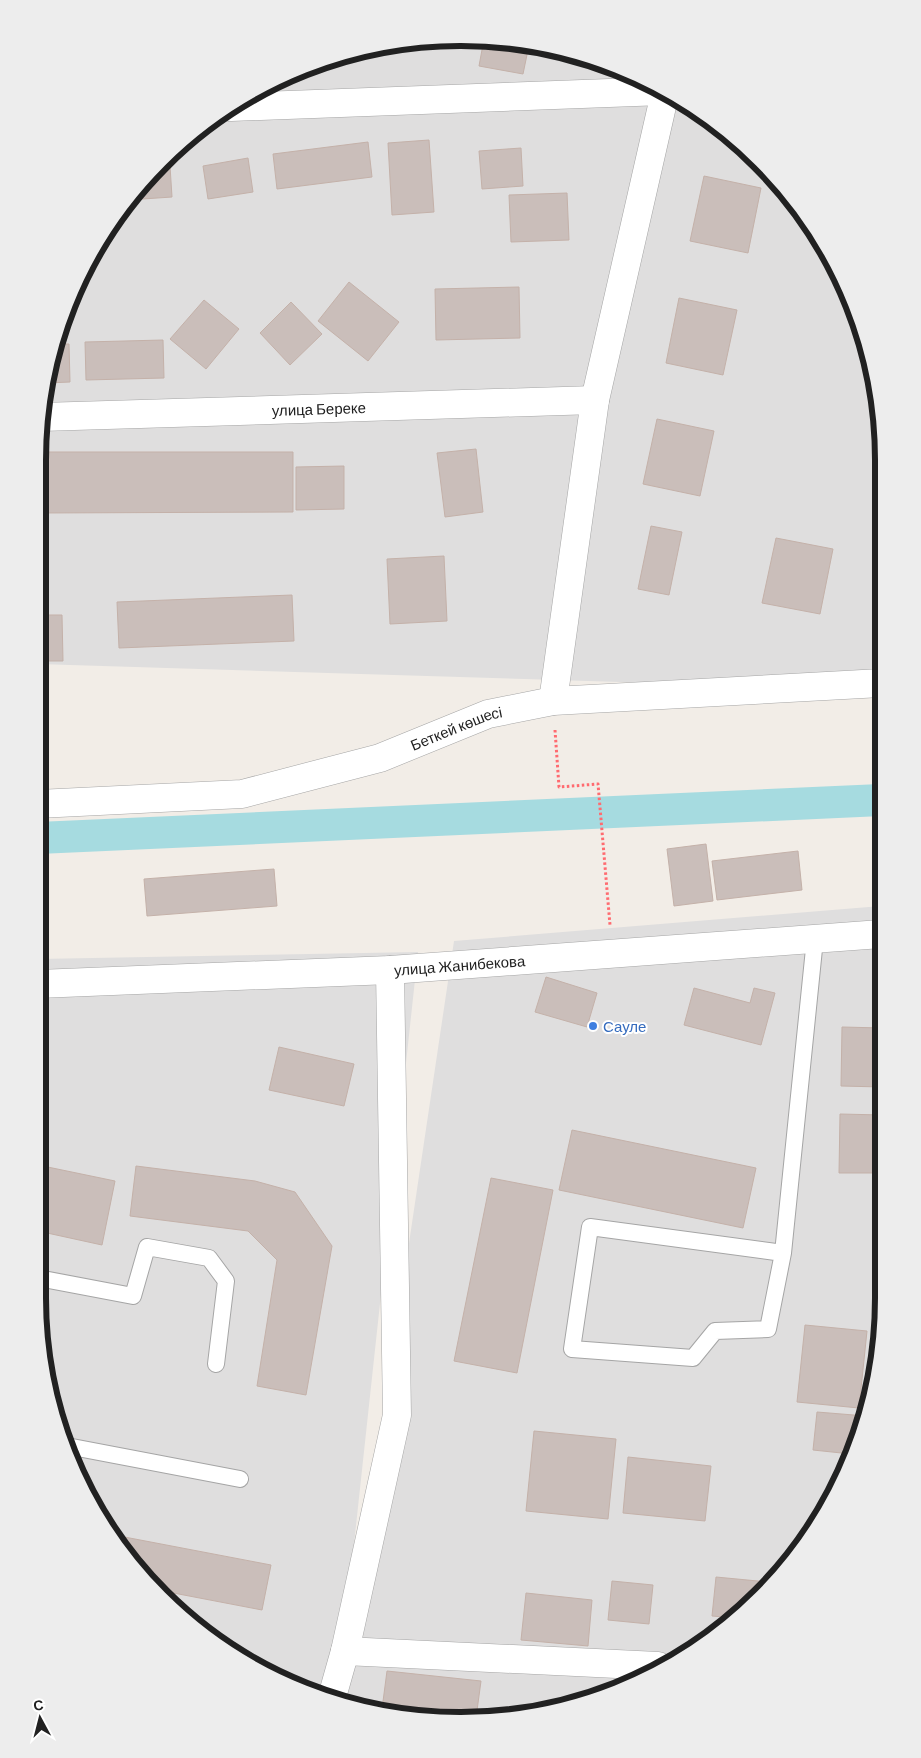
<svg xmlns="http://www.w3.org/2000/svg" width="921" height="1758" viewBox="0 0 921 1758" font-family="Barlow,sans-serif">
<rect width="100%" height="100%" fill="#f2ede7"/>
<path fill="#dfdede" d="M 488,38 L 570,52 L 648,81 L 739,142 L 796,203 L 851,298 L 880,405 L 881,690 L 38,664 L 38,433 L 52,351 L 81,273 L 125,203 L 182,142 L 249,94 L 325,60 L 406,41 Z
M 881,906 L 883,1325 L 869,1407 L 840,1485 L 796,1555 L 740,1615 L 665,1662 L 348,1653 L 454,941 Z
M 418,952 L 342,1655 L 640,1677 L 623,1688 L 488,1720 L 351,1706 L 226,1649 L 125,1555 L 60,1434 L 38,1298 L 38,959 Z"/>
<g fill="none" stroke-linecap="round" stroke-linejoin="round">
<path stroke="#a6dbe0" stroke-width="32" d="M 38,838 L 881,800"/>
</g>
<path fill="#cabeba" stroke="#c4b1a9" d="M 488,38 L 529,45 L 523,74 L 479,66 L 484,39 Z
M 429,140 L 434,212 L 392,215 L 388,143 Z
M 368,142 L 372,177 L 277,189 L 273,154 Z
M 521,148 L 523,186 L 482,189 L 479,151 Z
M 248,158 L 253,192 L 208,199 L 203,166 Z
M 170,166 L 172,197 L 128,200 L 158,167 Z
M 704,176 L 761,188 L 748,253 L 690,241 Z
M 567,193 L 569,240 L 511,242 L 509,195 Z
M 349,282 L 399,322 L 368,361 L 318,321 Z
M 519,287 L 520,338 L 436,340 L 435,289 Z
M 679,298 L 737,310 L 723,375 L 666,363 Z
M 204,300 L 239,329 L 206,369 L 170,339 Z
M 291,302 L 322,334 L 290,365 L 260,333 Z
M 163,340 L 164,378 L 86,380 L 85,342 Z
M 54,344 L 69,344 L 70,382 L 47,383 Z
M 657,419 L 714,431 L 700,496 L 643,484 Z
M 476,449 L 483,512 L 445,517 L 437,453 Z
M 38,452 L 293,452 L 293,512 L 38,513 Z
M 344,466 L 344,509 L 296,510 L 296,467 Z
M 651,526 L 682,532 L 669,595 L 638,589 Z
M 776,538 L 833,549 L 820,614 L 762,603 Z
M 444,556 L 447,621 L 390,624 L 387,559 Z
M 292,595 L 294,641 L 119,648 L 117,602 Z
M 38,615 L 62,615 L 63,661 L 38,661 Z
M 706,844 L 713,901 L 674,906 L 667,849 Z
M 798,851 L 802,890 L 717,900 L 712,861 Z
M 274,869 L 277,906 L 147,916 L 144,879 Z
M 546,977 L 597,993 L 587,1027 L 535,1012 Z
M 694,988 L 750,1003 L 754,988 L 775,993 L 761,1045 L 684,1025 Z
M 842,1027 L 882,1028 L 882,1087 L 841,1086 Z
M 279,1047 L 354,1064 L 344,1106 L 269,1090 Z
M 840,1114 L 882,1115 L 882,1173 L 839,1173 Z
M 572,1130 L 756,1168 L 743,1228 L 559,1190 Z
M 38,1165 L 115,1181 L 102,1245 L 38,1231 Z
M 136,1166 L 255,1181 L 295,1192 L 332,1246 L 306,1395 L 257,1386 L 277,1260 L 248,1231 L 130,1216 Z
M 491,1178 L 553,1190 L 517,1373 L 454,1361 Z
M 805,1325 L 867,1331 L 859,1408 L 797,1402 Z
M 817,1412 L 866,1416 L 851,1454 L 813,1450 Z
M 534,1431 L 616,1439 L 608,1519 L 526,1511 Z
M 628,1457 L 711,1466 L 705,1521 L 623,1513 Z
M 114,1535 L 271,1565 L 262,1610 L 163,1591 L 125,1555 Z
M 716,1577 L 768,1582 L 768,1585 L 740,1615 L 735,1618 L 712,1616 Z
M 612,1581 L 653,1585 L 649,1624 L 608,1620 Z
M 526,1593 L 592,1600 L 588,1646 L 521,1640 Z
M 387,1671 L 481,1681 L 476,1718 L 382,1709 Z"/>
<g fill="none" stroke-linecap="round" stroke-linejoin="round">
<g stroke="#a5a5a5" stroke-width="18">
<path id="service" d="M 783,1253 L 590,1227 L 572,1349 L 693,1358 L 715,1331 L 768,1329 L 783,1253 L 815,939
M 38,1278 L 133,1296 L 147,1247 L 209,1258 L 226,1281 L 216,1364
M 67,1446 L 240,1479"/>
</g>
<g stroke="#a5a5a5" stroke-width="29">
<g id="minor">
<path d="M 231,107 L 663,91"/>
<path id="s1" d="M 41,417 L 595,400"/>
<path d="M 553,701 L 595,400 L 665,93"/>
<path id="s2" d="M 38,804 L 242,794 L 380,758 L 488,714 L 553,701 L 881,683"/>
<path id="s3" d="M 38,984 L 390,970 L 881,934"/>
<path d="M 345,1651 L 658,1666"/>
<path d="M 332,1697 L 345,1651 L 397,1415 L 390,970"/>
</g>
</g>
<path stroke="#ff6b70" stroke-width="3" stroke-dasharray="2.5 2.5" stroke-linecap="butt" d="M 555,730 L 559,787 L 598,784 L 610,925"/>
<use href="#service" stroke="#fff" stroke-width="16"/>
<use href="#minor" stroke="#fff" stroke-width="28"/>
</g>
<circle fill="#3f7fe0" stroke="#fff" stroke-width="2" cx="593" cy="1026" r="5"/>
<g text-anchor="middle" dominant-baseline="central" stroke-width="4" stroke-linejoin="round" paint-order="stroke">
<g font-size="15" fill="#212121" stroke="#fff">
<text stroke="none"><textPath href="#s1" startOffset="278">улица Береке</textPath></text>
<text stroke="none"><textPath href="#s2" startOffset="429">Беткей көшесі</textPath></text>
<text stroke="none"><textPath href="#s3" startOffset="422">улица Жанибекова</textPath></text>
</g>
<g font-size="15" fill="#366cbe" stroke="#fff" text-anchor="start">
<text x="603" y="1026">Сауле</text>
</g>
</g>
<path d="M0 0H921V1758H0ZM460 46H461A414 414 0 0 1 875 460V1298A414 414 0 0 1 461 1712H460A414 414 0 0 1 46 1298V460A414 414 0 0 1 460 46Z" fill="#ededed" fill-rule="evenodd"/>
<path fill="none" stroke="#212121" stroke-width="6" d="M460 46H461A414 414 0 0 1 875 460V1298A414 414 0 0 1 461 1712H460A414 414 0 0 1 46 1298V460A414 414 0 0 1 460 46Z"/>
<g transform="translate(40 1718) rotate(353)" stroke="#ffffff" stroke-width="4" paint-order="stroke">
<path d="M0-4L9 19L0 12L-9 19Z" fill="#212121"/>
<text y="-8" font-size="14" font-weight="bold" text-anchor="middle" fill="#212121">С</text>
</g>
</svg>
